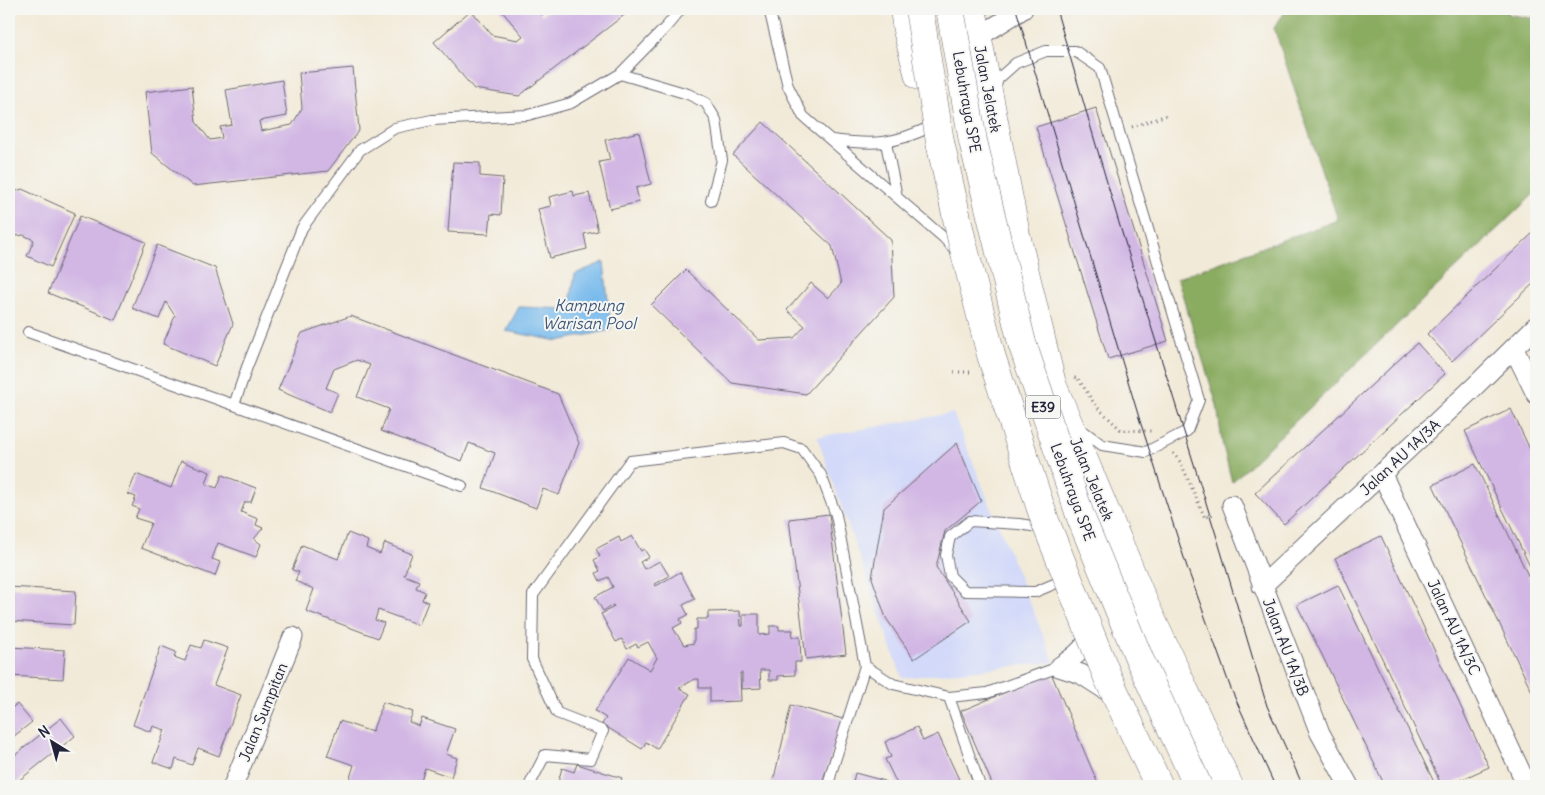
<svg xmlns="http://www.w3.org/2000/svg" width="1545" height="795" viewBox="0 0 1545 795" font-family="Delius,sans-serif">
<rect width="100%" height="100%" fill="#f6f6f2"/>
<filter id="ink" filterUnits="userSpaceOnUse"><feTurbulence type="fractalNoise" baseFrequency=".02" numOctaves="2"/><feDisplacementMap in="SourceGraphic" scale="10" xChannelSelector="R" yChannelSelector="G"/><feConvolveMatrix kernelMatrix="1 2 1 2 8 2 1 2 1" color-interpolation-filters="sRGB"/></filter>
<filter id="wash" filterUnits="userSpaceOnUse"><feTurbulence type="fractalNoise" baseFrequency=".0096" numOctaves="4" result="noise"/><feDisplacementMap in="SourceGraphic" scale="20" xChannelSelector="R" yChannelSelector="G"/><feGaussianBlur stdDeviation="1.12" result="paint"/><feColorMatrix in="noise" values="0 0 0 0 0 0 0 0 0 0 0 0 0 0 0 0 0 1.4 0 .05"/><feComposite in="paint" operator="in"/></filter>
<g filter="url(#wash)">
<rect width="100%" height="100%" fill="#f2ead8"/>
<path fill="#d2d9f9" d="M 953,413 L 1054,662 L 902,678 L 817,437 Z"/>
<path fill="#8aac61" stroke="#56674e" d="M 1287,9 L 1508,9 L 1508,14 L 1536,19 L 1536,192 L 1232,482 L 1222,442 L 1217,405 L 1177,278 L 1338,220 L 1274,28 Z"/>
<path fill="#76b9ec" stroke="#4c6e94" d="M 604,262 L 611,330 L 558,341 L 506,331 L 519,307 L 569,309 L 575,274 Z"/>
<g id="blocks">
<path fill="#d2b7e4" d="M 500,9 L 538,9 L 542,15 L 549,9 L 632,9 L 519,96 L 474,89 L 434,42 L 471,10 L 492,35 L 518,40 L 523,36 Z
M 1534,9 L 1536,9 L 1536,20 L 1532,19 Z
M 353,68 L 359,130 L 328,171 L 193,186 L 152,153 L 145,92 L 192,86 L 196,122 L 210,140 L 222,138 L 220,127 L 232,125 L 226,90 L 282,80 L 287,116 L 259,121 L 261,131 L 292,125 L 302,108 L 299,73 Z
M 1096,108 L 1168,341 L 1108,359 L 1036,127 Z
M 763,122 L 891,240 L 894,297 L 806,394 L 732,383 L 651,305 L 686,270 L 759,340 L 794,338 L 805,326 L 787,310 L 811,283 L 828,298 L 841,284 L 832,246 L 733,155 Z
M 639,132 L 651,184 L 636,188 L 639,202 L 610,209 L 599,162 L 610,160 L 605,140 Z
M 453,162 L 480,163 L 480,176 L 503,178 L 501,215 L 491,214 L 489,234 L 448,232 Z
M 22,189 L 75,213 L 51,267 L 27,256 L 34,240 L 23,235 L 9,237 L 9,194 Z
M 573,191 L 574,196 L 589,193 L 598,231 L 584,234 L 587,249 L 550,258 L 538,209 L 551,206 L 549,197 Z
M 80,216 L 146,242 L 115,320 L 48,293 Z
M 1536,230 L 1536,281 L 1452,361 L 1427,334 Z
M 157,245 L 215,268 L 233,324 L 215,366 L 163,344 L 175,316 L 166,302 L 159,319 L 132,308 Z
M 351,316 L 558,394 L 579,443 L 559,495 L 543,489 L 536,508 L 483,488 L 495,453 L 469,443 L 462,461 L 381,431 L 389,409 L 357,397 L 370,365 L 357,360 L 334,369 L 326,388 L 338,393 L 330,412 L 278,390 L 302,333 Z
M 1417,343 L 1445,374 L 1284,524 L 1255,493 Z
M 1511,409 L 1536,462 L 1536,579 L 1465,431 Z
M 957,443 L 981,501 L 945,531 L 936,567 L 971,621 L 914,659 L 886,618 L 872,578 L 884,508 Z
M 181,461 L 210,472 L 206,484 L 217,488 L 222,475 L 256,488 L 251,502 L 245,502 L 241,512 L 258,519 L 256,525 L 263,528 L 254,539 L 261,544 L 256,557 L 218,543 L 212,559 L 220,562 L 215,576 L 141,548 L 151,523 L 135,518 L 139,509 L 132,506 L 136,497 L 128,494 L 136,474 L 171,488 Z
M 1475,464 L 1536,592 L 1536,700 L 1433,485 Z
M 829,514 L 846,654 L 806,659 L 789,519 Z
M 348,533 L 368,541 L 366,548 L 380,554 L 385,543 L 412,554 L 404,575 L 419,581 L 416,588 L 425,592 L 422,600 L 428,602 L 419,625 L 378,610 L 375,620 L 384,623 L 378,638 L 306,611 L 314,589 L 295,581 L 299,572 L 292,570 L 302,545 L 338,559 Z
M 632,536 L 641,551 L 644,549 L 649,557 L 640,562 L 644,569 L 660,561 L 669,576 L 655,584 L 656,586 L 680,572 L 695,599 L 683,605 L 688,615 L 680,619 L 682,623 L 673,628 L 684,645 L 694,643 L 694,629 L 697,629 L 697,619 L 708,619 L 708,612 L 740,611 L 741,626 L 743,626 L 743,614 L 759,614 L 759,635 L 770,634 L 770,626 L 779,626 L 779,630 L 793,630 L 792,637 L 800,637 L 801,662 L 795,662 L 795,675 L 778,676 L 778,680 L 769,680 L 769,670 L 760,670 L 761,688 L 742,689 L 742,673 L 740,673 L 741,701 L 710,702 L 710,688 L 699,688 L 699,679 L 695,679 L 679,688 L 690,694 L 657,749 L 646,742 L 642,749 L 602,724 L 606,718 L 595,711 L 629,657 L 650,670 L 657,658 L 648,642 L 638,647 L 636,644 L 627,649 L 622,639 L 616,642 L 601,614 L 614,607 L 613,605 L 603,611 L 595,597 L 613,587 L 608,577 L 600,581 L 596,573 L 600,571 L 594,560 L 600,556 L 596,549 L 619,537 L 621,542 Z
M 1381,536 L 1489,767 L 1447,786 L 1442,786 L 1335,558 Z
M 1338,585 L 1377,666 L 1436,786 L 1385,786 L 1321,653 L 1297,605 Z
M 9,587 L 76,591 L 74,625 L 9,621 Z
M 204,640 L 228,648 L 214,685 L 241,695 L 219,756 L 198,748 L 192,765 L 176,759 L 173,769 L 153,762 L 165,730 L 153,726 L 151,732 L 133,725 L 161,646 L 176,652 L 174,657 L 185,661 L 191,645 L 201,648 Z
M 9,647 L 65,650 L 63,679 L 9,676 Z
M 1051,673 L 1099,786 L 993,786 L 961,711 Z
M 383,702 L 413,712 L 409,722 L 419,726 L 422,718 L 455,729 L 446,754 L 457,758 L 451,777 L 425,768 L 419,786 L 356,786 L 348,784 L 354,765 L 327,756 L 340,721 L 372,732 Z
M 17,704 L 32,722 L 9,740 L 9,710 Z
M 791,705 L 843,719 L 821,786 L 770,786 L 775,774 Z
M 61,718 L 75,736 L 12,786 L 9,786 L 9,760 Z
M 917,727 L 923,741 L 938,734 L 962,786 L 898,786 L 885,759 L 891,757 L 885,742 Z
M 577,764 L 622,778 L 619,786 L 557,786 L 562,768 L 574,772 Z
M 855,773 L 885,781 L 884,786 L 852,786 Z"/>
</g>
</g>
<g filter="url(#ink)">
<use href="#blocks" fill-opacity="0" stroke="#6b6872" stroke-width="1"/>
<g fill="none" stroke-linecap="round" stroke-linejoin="round">
<g stroke="#6b6872" stroke-width="12">
<path id="service" d="M 769,9 L 788,86 L 803,116 L 944,238 L 957,252
M 620,74 L 688,94 L 706,103 L 716,120 L 722,160 L 711,201
M 995,89 L 998,79 L 1016,63 L 1046,51 L 1075,51 L 1100,68 L 1199,400 L 1187,431 L 1146,452 L 1102,445 L 1078,427
M 832,140 C 874,145 893,145 932,126
M 886,143 L 897,197
M 28,332 L 234,405
M 462,486 L 234,405 L 247,367 L 302,228 L 360,150 L 395,128 L 432,120 L 528,115 L 571,103 L 620,74 L 666,27 L 681,9
M 1044,528 L 1019,524 L 970,521 L 950,537 L 946,555 L 950,576 L 965,591 L 1035,592 L 1066,579
M 865,666 L 893,684 L 949,697 L 987,693 L 1059,667
M 949,697 L 980,786
M 529,786 L 545,755 L 591,759 L 603,731 L 557,713 L 532,659 L 533,595 L 630,461 L 784,443 L 802,449 L 821,475 L 836,515 L 865,666 L 832,770 L 828,786"/>
</g>
<g stroke="#6b6872" stroke-width="21">
<path id="minor" d="M 978,37 L 1023,9
M 1514,349 L 1536,394
M 1382,474 L 1525,781
M 1232,505 L 1320,733 L 1349,786
M 1262,586 L 1473,388 L 1536,326
M 1059,667 L 1081,674 L 1115,696
M 1059,667 C 1073,658 1084,650 1091,635
M 233,786 L 293,637"/>
</g>
<g stroke="#6b6872" stroke-width="29">
<path id="primary" d="M 904,9 L 907,30 L 919,76
M 972,9 L 1016,235 L 1052,384 L 1143,601 L 1229,786"/>
</g>
<path stroke="#6b6872" stroke-width="3" stroke-dasharray="1 4" stroke-linecap="butt" d="M 1132,127 L 1167,115
M 954,372 L 973,372
M 1075,378 L 1077,377 L 1096,406 L 1121,430 L 1152,431
M 1173,453 L 1181,463 L 1205,518 L 1215,513"/>
<use href="#service" stroke="#fff" stroke-width="10"/>
<use href="#minor" stroke="#fff" stroke-width="19"/>
<use href="#primary" stroke="#fff" stroke-width="28"/>
<path stroke="#22223b" stroke-width="1" d="M 1016,9 L 1140,421 L 1187,567 L 1231,689 L 1275,786
M 1056,9 L 1119,223 L 1217,538 L 1267,706 L 1303,786"/>
<g stroke="#6b6872" stroke-width="29" stroke-linecap="butt">
<path id="motorway-bridge" d="M 919,9 L 940,142 L 962,241 L 991,355 L 1045,521 L 1108,678 L 1159,786
M 950,9 L 973,141 L 1022,343 L 1081,518 L 1139,658 L 1198,786"/>
</g>
<use href="#motorway-bridge" stroke="#fff" stroke-width="28"/>
</g>
</g>
<g text-anchor="middle" dominant-baseline="central" stroke-width="4" stroke-linejoin="round" paint-order="stroke">
<rect fill="#f6f6f2" stroke="#626272" stroke-width="1" x="1025.5" y="395.5" width="35" height="23" rx="4"/>
<g font-size="14" font-weight="bold" fill="#22223b">
<text x="1043" y="407">E39</text>
</g>
<g font-size="15" fill="#22223b" stroke="#f6f6f2">
<text transform="translate(988 89) rotate(79)">Jalan Jelatek</text>
<text transform="translate(967 102) rotate(80)">Lebuhraya SPE</text>
<text transform="translate(1400 457) rotate(-43)">Jalan AU 1A/3A</text>
<text transform="translate(1092 479) rotate(67)">Jalan Jelatek</text>
<text transform="translate(1073 492) rotate(70)">Lebuhraya SPE</text>
<text transform="translate(1454 627) rotate(65)">Jalan AU 1A/3C</text>
<text transform="translate(1286 647) rotate(69)">Jalan AU 1A/3B</text>
<text transform="translate(263 712) rotate(-68)">Jalan Sumpitan</text>
</g>
<g font-size="16" font-style="italic" fill="#3f5779" stroke="#f6f6f2">
<text x="589" y="305">Kampung<tspan x="589" dy="18">Warisan Pool</tspan></text>
</g>
</g>
<rect width="1545" height="795" fill="none" stroke="#f6f6f2" stroke-width="30"/>
<g transform="translate(52 742) rotate(323)" stroke="#f6f6f2" stroke-width="4" paint-order="stroke">
<path d="M0-4L9 19L0 12L-9 19Z" fill="#22223b"/>
<text y="-8" font-size="14" font-weight="bold" text-anchor="middle" fill="#22223b">N</text>
</g>
</svg>
